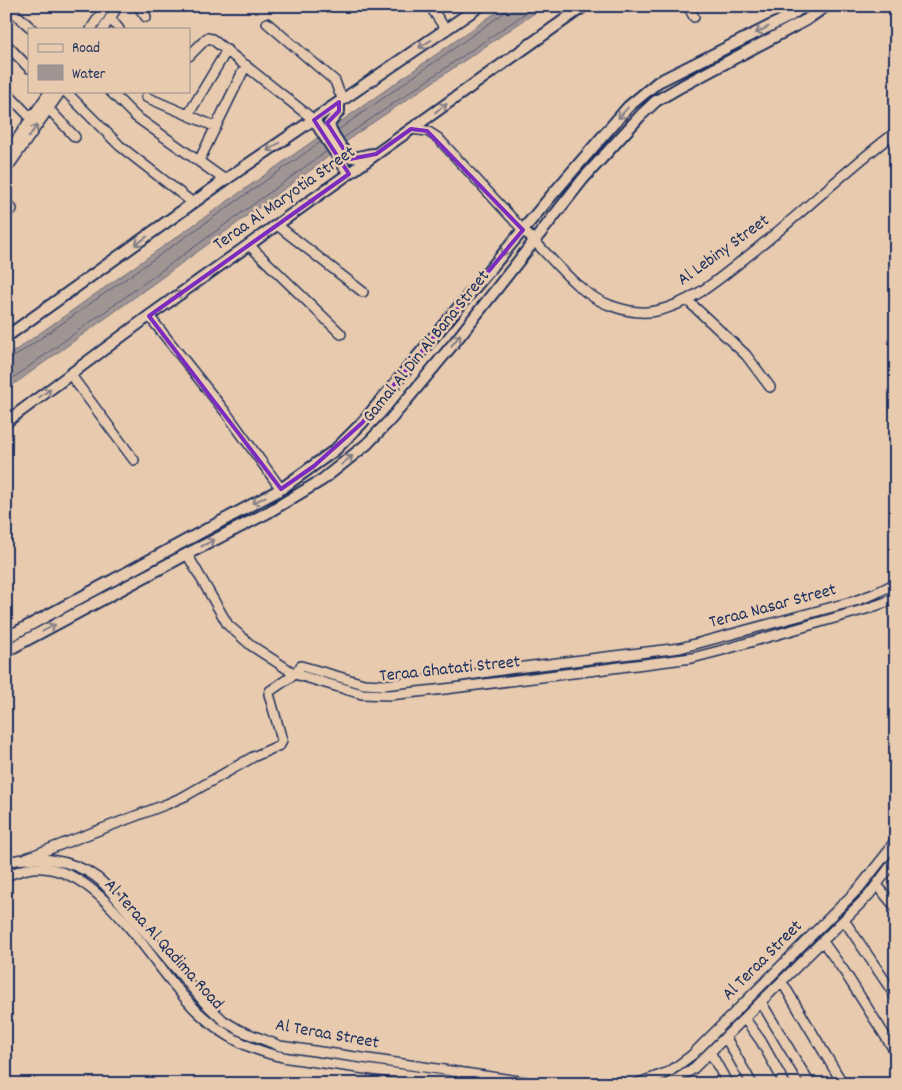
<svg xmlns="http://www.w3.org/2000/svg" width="902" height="1090" viewBox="0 0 902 1090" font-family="Dekko,sans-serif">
<rect width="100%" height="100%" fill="#e8cbaf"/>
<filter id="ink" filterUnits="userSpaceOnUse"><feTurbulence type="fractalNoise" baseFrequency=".02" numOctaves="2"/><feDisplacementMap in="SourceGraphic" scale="10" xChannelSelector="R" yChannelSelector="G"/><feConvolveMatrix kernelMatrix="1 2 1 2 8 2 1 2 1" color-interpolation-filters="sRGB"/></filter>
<g filter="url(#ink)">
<path fill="#a19594" stroke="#6b6c7e" d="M 505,6 L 545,6 L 356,134 L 315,167 L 6,390 L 6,357 Z"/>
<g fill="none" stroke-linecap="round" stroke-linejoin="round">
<path stroke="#515874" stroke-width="1" d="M 338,130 L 504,13 L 507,6
M 343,138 L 536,6
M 6,360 L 11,359 L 321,142
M 6,383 L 327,151"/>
<g stroke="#1b2f5e" stroke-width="12">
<path id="minor" d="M 7,6 L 32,29
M 138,6 L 146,17
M 430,6 L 446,30
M 688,6 L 694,17
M 110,18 L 119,29
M 267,23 L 335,81 L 339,92 L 344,99
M 91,29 L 106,6
M 103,29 L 118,6
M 6,44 L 29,68
M 189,56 L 207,38 L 212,39 L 314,120
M 65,91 L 120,146 L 193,203
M 110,91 L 135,116 L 225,180
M 6,92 L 31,118
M 146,97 L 216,127
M 49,109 L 75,137
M 188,115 L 227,50
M 411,129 L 427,131 L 438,138 L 523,230 C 550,254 576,294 612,306 C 626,311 641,314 656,311 C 690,304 718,280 744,259 C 796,219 843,172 896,132
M 6,155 L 50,91
M 199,161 L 246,65
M 6,170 L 61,91
M 6,202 L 12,209
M 277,225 L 363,292
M 249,245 L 341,334
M 687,300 L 746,355 L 770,387
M 149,316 L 227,414 L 281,489
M 70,374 L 134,460
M 187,554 L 228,625 L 252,646 L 295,674 L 362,694 L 389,695 L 445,689 L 692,658 L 719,651 L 866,609 L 889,601 L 896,597
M 26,858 L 167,804 L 185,796 L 253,757 L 280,745 L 282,740 L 269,694 L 270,691 L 295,674 L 301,666 L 364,684 L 383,685 L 448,678 L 516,668 L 680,648 L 855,601 L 874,594 L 896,583
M 6,862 C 35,855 72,859 96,877 C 103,882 108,888 113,894 L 205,1003 L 224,1021 L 239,1030 L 280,1046 L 540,1084
M 6,876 C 14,873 23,869 32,868 C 102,861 153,970 198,1012 C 223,1036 254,1052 288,1058 L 471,1084
M 877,885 L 896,908
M 844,920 L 896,997
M 823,942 L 844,971 L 896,1053
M 782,982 L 843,1084
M 761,1002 L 810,1084
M 745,1019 L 761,1041 L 785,1084
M 726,1038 L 752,1084
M 710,1052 L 728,1084
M 636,1084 L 669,1072 L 692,1055 L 860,887 L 887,853 L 896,839
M 669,1084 L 693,1069 L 869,895 L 896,859"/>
</g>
<g stroke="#1b2f5e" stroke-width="14">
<path id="major" d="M 339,102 L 339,111 L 329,124 C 330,130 345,156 351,157 C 359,159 367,153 375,154
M 314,120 L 349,174
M 6,337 L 225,180 L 480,6
M 6,422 L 149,316 L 584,6
M 6,638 L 281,489 L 335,450 L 362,423 L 552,195 L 628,107 L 658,82 L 790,16 L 804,6
M 6,651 L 187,554 L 267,513 L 322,480 L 367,444 L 390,420 L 454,343 L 583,179 L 640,116 L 656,101 L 682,86 L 806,20 L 826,6"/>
</g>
<use href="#minor" stroke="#e8cbaf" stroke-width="9"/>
<use href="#major" stroke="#e8cbaf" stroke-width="10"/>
</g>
<defs><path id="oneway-shaft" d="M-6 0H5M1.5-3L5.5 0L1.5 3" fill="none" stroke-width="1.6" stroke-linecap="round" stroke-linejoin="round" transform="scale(1.25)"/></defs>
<g stroke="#827d86">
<use href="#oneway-shaft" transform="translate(762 30) rotate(153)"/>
<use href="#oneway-shaft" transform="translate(425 44) rotate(147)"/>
<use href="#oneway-shaft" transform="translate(441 108) rotate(-36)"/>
<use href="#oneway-shaft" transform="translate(623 113) rotate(132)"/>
<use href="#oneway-shaft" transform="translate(33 131) rotate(-55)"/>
<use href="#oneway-shaft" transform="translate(273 147) rotate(146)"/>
<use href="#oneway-shaft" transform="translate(309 203) rotate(-35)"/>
<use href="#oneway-shaft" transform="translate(141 241) rotate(144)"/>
<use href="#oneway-shaft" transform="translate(506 250) rotate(130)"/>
<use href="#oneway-shaft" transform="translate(176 296) rotate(-35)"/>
<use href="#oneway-shaft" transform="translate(456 340) rotate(-52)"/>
<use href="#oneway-shaft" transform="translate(45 393) rotate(-37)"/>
<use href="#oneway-shaft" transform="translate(347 460) rotate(-39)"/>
<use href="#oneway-shaft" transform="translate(259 500) rotate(151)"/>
<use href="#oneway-shaft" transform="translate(208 543) rotate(-27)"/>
<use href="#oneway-shaft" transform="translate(49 628) rotate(-28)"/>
</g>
</g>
<path fill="none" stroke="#7b2cbf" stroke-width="4" stroke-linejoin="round" d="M 339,102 L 339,111 L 327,123 L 350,159 L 376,154 L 411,129 L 427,131 L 523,230 L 362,423 L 314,466 L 281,489 L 149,316 L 349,174 L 314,120 Z"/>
<g text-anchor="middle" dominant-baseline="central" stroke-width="5" stroke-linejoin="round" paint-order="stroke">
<g font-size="18" fill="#1b2f5e" stroke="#e8cbaf">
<text transform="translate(285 199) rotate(-35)">Teraa Al Maryotia Street</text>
<text transform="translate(724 251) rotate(-36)">Al Lebiny Street</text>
<text transform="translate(427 347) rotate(-51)">Gamal Al Din Al Bana Street</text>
<text transform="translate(773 607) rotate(-15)">Teraa Nasar Street</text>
<text transform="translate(450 670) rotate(-6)">Teraa Ghatati Street</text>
<text transform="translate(163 945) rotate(48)">Al Teraa Al Qadima Road</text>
<text transform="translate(763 961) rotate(-45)">Al Teraa Street</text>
<text transform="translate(327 1035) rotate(10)">Al Teraa Street</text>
</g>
</g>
<rect width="902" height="1090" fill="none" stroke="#e8cbaf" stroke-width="25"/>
<rect x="12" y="12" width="877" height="1065" fill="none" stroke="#1b2f5e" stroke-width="2" filter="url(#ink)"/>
<rect x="28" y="28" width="162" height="65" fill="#e8cbaf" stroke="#968d8f"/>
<rect x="38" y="44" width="25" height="8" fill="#e8cbaf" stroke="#968d8f"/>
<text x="72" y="52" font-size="15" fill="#1b2f5e">Road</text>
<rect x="38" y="65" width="25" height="15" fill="#a19594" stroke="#968d8f"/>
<text x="72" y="78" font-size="15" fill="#1b2f5e">Water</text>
</svg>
